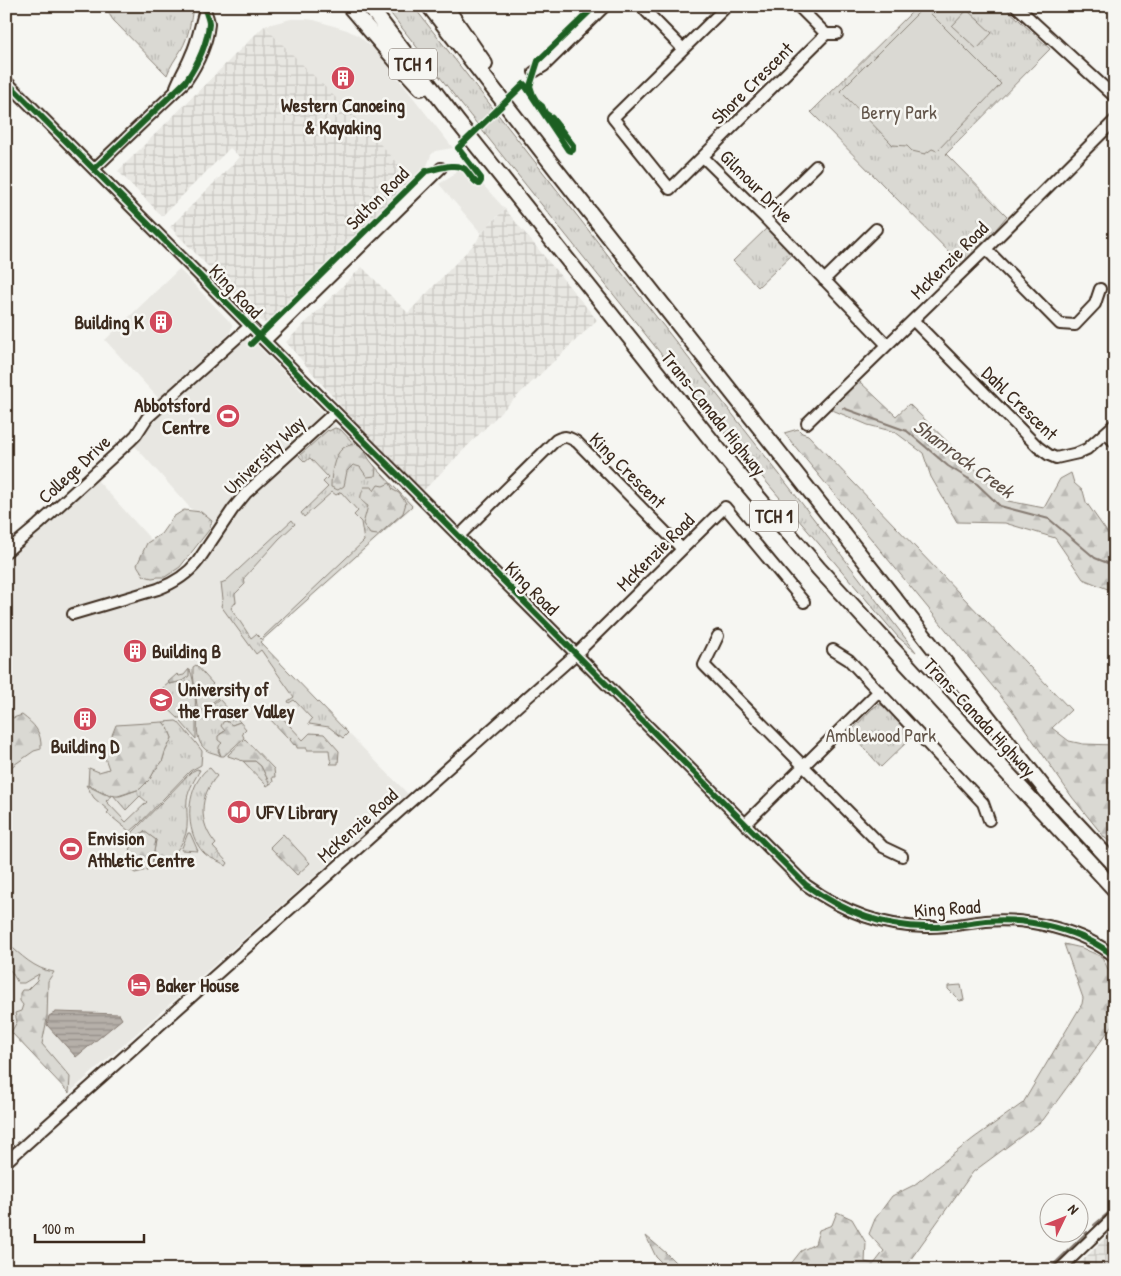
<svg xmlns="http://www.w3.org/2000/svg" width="1121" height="1276" viewBox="0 0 1121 1276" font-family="'Patrick Hand',sans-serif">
<defs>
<pattern id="industrial-grid" width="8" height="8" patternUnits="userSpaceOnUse" patternTransform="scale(1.25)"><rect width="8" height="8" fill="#e8e7e2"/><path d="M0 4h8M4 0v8" fill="none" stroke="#c8c6c1"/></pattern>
<pattern id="grass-tufts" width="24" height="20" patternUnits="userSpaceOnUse" patternTransform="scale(1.25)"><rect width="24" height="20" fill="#dad9d3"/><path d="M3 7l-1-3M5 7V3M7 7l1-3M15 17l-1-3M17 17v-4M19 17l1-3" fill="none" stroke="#bcbab5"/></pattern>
<pattern id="forest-firs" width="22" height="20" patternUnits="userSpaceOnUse" patternTransform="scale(1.25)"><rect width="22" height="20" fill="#dad9d3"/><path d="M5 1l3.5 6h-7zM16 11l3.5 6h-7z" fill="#bcbab5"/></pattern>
<pattern id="water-rules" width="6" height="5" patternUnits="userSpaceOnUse" patternTransform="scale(1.25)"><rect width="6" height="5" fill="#b6b0a9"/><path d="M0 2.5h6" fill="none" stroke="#958f89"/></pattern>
</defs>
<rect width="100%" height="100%" fill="#f6f6f2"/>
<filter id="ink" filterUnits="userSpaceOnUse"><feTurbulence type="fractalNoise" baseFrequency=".02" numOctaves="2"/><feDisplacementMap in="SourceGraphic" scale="10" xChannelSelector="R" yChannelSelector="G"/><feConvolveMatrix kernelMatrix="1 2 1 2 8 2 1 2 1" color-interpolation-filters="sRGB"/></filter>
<g filter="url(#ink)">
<path fill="#e8e7e2" d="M 291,19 L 306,19 L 314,20 L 347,30 L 359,36 L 378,53 L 453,148 L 435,151 L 431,155 L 427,166 L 413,179 L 264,26 Z
M 462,162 L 505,209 L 481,233 L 439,184 L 451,177 L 458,170 Z
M 179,269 L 232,324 L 232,328 L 229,334 L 159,399 L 105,340 Z
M 242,339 L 253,341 L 414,506 L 260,643 L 408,794 L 69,1093 L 6,1027 L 6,561 L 97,480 L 155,544 L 181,571 L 195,559 L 215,524 L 191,509 L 135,446 L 151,421 Z"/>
<path fill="url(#industrial-grid)" d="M 264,26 L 349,111 L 413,179 L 269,322 L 263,323 L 170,227 L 240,157 L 230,148 L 162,216 L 118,171 Z
M 505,209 L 597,320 L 509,404 L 421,493 L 371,443 L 363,432 L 286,342 L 362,267 L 408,313 L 477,241 L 481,233 Z
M 1115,1229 L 1115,1270 L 1073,1270 L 1103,1240 Z"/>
<path fill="url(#grass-tufts)" stroke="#8a8278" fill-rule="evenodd" d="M 104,6 L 193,6 C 191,21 189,36 181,50 C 176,58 170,66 167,75 L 113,20 Z
M 385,6 L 413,6 L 780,475 L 916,652 L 898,637 L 718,425 L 457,99 Z
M 918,6 L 1004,6 L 1050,49 L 946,154 L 1007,216 L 964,267 L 811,112 Z
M 769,226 L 795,252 L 758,287 L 733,261 Z
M 335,428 L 341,430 L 412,506 L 260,642 L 348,733 L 343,738 L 329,727 L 309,724 L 309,723 L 312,719 L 294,700 L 289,703 L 288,701 L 294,697 L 261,650 L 256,654 L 221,606 L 223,599 L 221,583 L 226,581 L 292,520 L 295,524 L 279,539 L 244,578 L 245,584 L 235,594 L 236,602 L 231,608 L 251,638 L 256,634 L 261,639 L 364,541 L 361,522 L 354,515 L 358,511 L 341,492 L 336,495 L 332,492 L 304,517 L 301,513 L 328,487 L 323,482 L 328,477 L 310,458 L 305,462 L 299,456 L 328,430 L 329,431 Z
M 196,665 L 213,684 L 211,686 L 213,688 L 211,690 L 218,698 L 198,714 L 193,674 L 193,667 Z
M 190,670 C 195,682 196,700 195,714 L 187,718 L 178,718 L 154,695 L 169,683 L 170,684 L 182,681 Z
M 219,699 L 240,722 L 232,725 L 226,721 L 225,731 L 220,734 L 223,742 L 218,751 L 221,756 C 216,753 210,753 206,750 C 196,743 196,725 199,715 Z
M 879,704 L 885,707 L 912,737 L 881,767 L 850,732 L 873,708 Z
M 194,717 L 195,717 L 196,720 L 196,739 L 181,722 Z
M 176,721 L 178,722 L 196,743 L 202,751 L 201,765 L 190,771 L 138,825 L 131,831 L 129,831 L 107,813 L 109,811 L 94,798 L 86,785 L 104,794 L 120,796 L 140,789 L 150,779 L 155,770 L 162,762 L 165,752 L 172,738 L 168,728 L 163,722 ZM 113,795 L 126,810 L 140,796 L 147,802 L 126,822 L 106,801 Z
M 243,761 L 255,761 L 261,766 L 270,784 L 267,786 Z
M 210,768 L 217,776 C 199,796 198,823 216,844 L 213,847 L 228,863 L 226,866 C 219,860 209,859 203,852 C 187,834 186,803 197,782 C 201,776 203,771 210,768 Z
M 197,769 L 200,770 C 195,779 189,788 187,799 C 186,808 188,817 187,827 C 185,845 172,857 159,868 L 152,863 L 156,840 L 144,832 L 131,842 L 129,840 L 133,832 L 191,772 Z
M 188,833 L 190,833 L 198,851 L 181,850 Z
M 961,985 L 964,1000 L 960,1001 L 948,989 L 948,986 Z"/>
<path fill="url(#forest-firs)" stroke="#8a8278" d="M 859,381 L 896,416 L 909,404 L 1008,501 L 1044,508 L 1060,479 L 1071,473 L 1074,483 L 1083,491 L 1086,502 L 1114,542 L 1110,552 L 1115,554 L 1115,592 L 1083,579 L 1055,538 L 1005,523 L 957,522 L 931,477 L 923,453 L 895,432 L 868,425 L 830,409 Z
M 798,429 L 802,433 L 808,435 L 1071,710 L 1052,728 L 1069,741 L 1083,744 L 1115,745 L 1115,845 L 1105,838 L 1072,797 L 1012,710 L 784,433 Z
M 355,443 L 362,446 L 369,459 L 376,468 L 375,476 L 367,477 L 360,467 L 353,465 L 347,471 L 344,486 L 338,490 L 331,487 C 331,475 333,456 343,448 C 346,446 351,445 355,443 Z
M 390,483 L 393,490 L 399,493 L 406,503 L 403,513 L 378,535 L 370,534 L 363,524 L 368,506 C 358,499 360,498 364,487 L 372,487 L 374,491 L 378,485 L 383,486 Z
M 184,510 L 201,512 L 212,521 L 209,530 L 180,567 L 165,577 L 158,577 L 152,578 L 144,576 L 137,565 L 147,543 L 161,534 L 173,517 Z
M 189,669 L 189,676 L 182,681 L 170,684 L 168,682 L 177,674 L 179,676 L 184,675 Z
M 274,711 L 278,713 L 303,740 L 310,733 L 324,734 L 339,751 L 338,764 L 330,764 L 332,762 L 330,759 L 329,750 L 307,750 L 307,748 L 297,748 L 297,747 L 295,744 L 294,745 L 290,740 L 291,738 L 290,737 L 288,738 L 268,717 Z
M 6,714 L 10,714 L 13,718 L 22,715 C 34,724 42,732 41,749 L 34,751 L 11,767 L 8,776 L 6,779 Z
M 226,721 L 232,725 L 240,722 L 246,729 L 242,733 L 244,738 L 224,756 L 221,756 C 219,750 217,747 222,743 L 218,740 L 218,736 L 225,731 L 221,726 L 223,722 Z
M 163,722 L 168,728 L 172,738 L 165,752 L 162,762 L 155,770 L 150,779 L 140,789 L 118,796 L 115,796 L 112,795 L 110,796 L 88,785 L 89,768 L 99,772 L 109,769 L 104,755 L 116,725 Z
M 245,739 L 274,769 L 275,777 L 272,777 L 273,782 L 270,784 L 261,766 L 255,761 L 243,761 L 228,756 L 228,755 Z
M 144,831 L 156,840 L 152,863 L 147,870 L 135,873 L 126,867 L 131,842 Z
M 283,834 L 310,863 L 297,875 L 270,847 Z
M 6,942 C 21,955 34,969 54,972 L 48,981 L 47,1019 L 42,1044 L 70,1077 L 69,1093 L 11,1032 L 17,1022 L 15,1013 L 21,1011 L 23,1005 L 20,1001 L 20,993 L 22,990 L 27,990 L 37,980 L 39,974 L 24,983 L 18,983 L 11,971 L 6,969 Z
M 1064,944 L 1082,948 L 1102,957 L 1115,983 L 1115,1022 L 1043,1120 L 973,1172 L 903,1270 L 786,1270 L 801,1251 L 815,1244 L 819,1230 L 832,1225 L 837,1212 L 852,1219 L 866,1243 L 865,1262 L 874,1264 L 884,1251 L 869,1234 L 875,1219 L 892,1196 L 914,1185 L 974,1138 L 1023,1103 L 1082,1004 L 1083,998 Z
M 646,1236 L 666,1253 L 683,1270 L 669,1270 L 656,1257 Z"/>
<path fill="#dad9d3" stroke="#8a8278" d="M 924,7 L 1001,84 L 937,151 L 932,149 L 925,154 L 912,151 L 907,146 L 893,145 L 840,91 Z
M 967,10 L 992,33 L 977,49 L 952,26 Z"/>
<path fill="url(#water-rules)" stroke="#857a71" d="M 56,1012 L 119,1014 L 122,1019 L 76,1057 L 47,1025 L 49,1016 Z"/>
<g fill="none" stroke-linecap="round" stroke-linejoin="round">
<path stroke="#857a71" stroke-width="2" d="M 843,408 L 907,431 L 948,466 L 977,484 L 1000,506 L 1049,519 L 1095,558 L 1115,566
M 1094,1225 L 1115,1207
M 1048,1270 L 1087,1232"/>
<g stroke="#3b2a1e" stroke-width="14">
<path id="minor" d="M 641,6 L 683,49
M 727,6 L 613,118 L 670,189 L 826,34 L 798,6
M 1016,6 L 1115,97
M 826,34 L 837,34
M 534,72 L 544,66 L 605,6
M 6,81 L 806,885 C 842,911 881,927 926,927 C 946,928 966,923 986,921 C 1027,917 1083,930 1115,957
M 176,87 C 180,76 187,66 191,55 C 198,41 200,25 205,10
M 703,157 L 764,217 L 887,345
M 94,169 L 186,81 C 197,65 207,44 209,24 C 209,19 206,14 205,9
M 764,217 L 816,166
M 986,249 L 1060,324 L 1075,325 L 1095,304 L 1100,289
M 824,280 L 876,229
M 913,320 L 1038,447 L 1049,455 L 1056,458 L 1078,453 L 1087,449 L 1115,424
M 265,341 L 441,168
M 807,423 L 986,249 L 1115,120
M 1106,433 L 1115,443
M 459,536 L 556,440 C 566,435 568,437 577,442 L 682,549
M 6,552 L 38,525 L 131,440 L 136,435 L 147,418 L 250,326
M 73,614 L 158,589 C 174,583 188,574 198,561 L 233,509 L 246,493 L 335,412
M 718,636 L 704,665 L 883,847 L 902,856
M 833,650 L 849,660 L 983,803 L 989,820
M 745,824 L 879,691
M 6,1162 L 576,654 L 725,507 L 804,602
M 1059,1270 L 1115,1216"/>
</g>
<g stroke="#3b2a1e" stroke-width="18">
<path id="highway" d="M 349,6 L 397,62 L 421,88
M 369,6 L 457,121 L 735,470 L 819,569 L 1115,890
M 429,6 L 558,172 L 1048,793 L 1115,865
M 445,6 L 485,64"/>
</g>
<use href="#minor" stroke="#f6f6f2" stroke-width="10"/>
<use href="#highway" stroke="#f6f6f2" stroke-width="14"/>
<g stroke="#f6f6f2" stroke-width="9">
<path id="cycleway" d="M 6,81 L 806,885 C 842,911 881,927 926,927 C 946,928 966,923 986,921 C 1027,917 1083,930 1115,957
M 94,169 L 186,81 C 197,65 207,44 209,24 C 209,19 206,14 205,9
M 251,344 L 426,171 C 438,169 455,162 465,169 C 470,174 472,181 479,184 L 481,181 L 481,178 L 458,148 L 524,84 L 568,150 L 571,151 L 573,150 L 573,145 L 552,118 L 545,113 L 542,106 L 537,102 L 533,95 L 530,86 L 538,61 L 595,6"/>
</g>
<use href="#cycleway" stroke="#1b5e20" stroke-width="6"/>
</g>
</g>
<defs>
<g id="building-disc" transform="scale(1.25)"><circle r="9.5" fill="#d1495b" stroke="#f6f6f2"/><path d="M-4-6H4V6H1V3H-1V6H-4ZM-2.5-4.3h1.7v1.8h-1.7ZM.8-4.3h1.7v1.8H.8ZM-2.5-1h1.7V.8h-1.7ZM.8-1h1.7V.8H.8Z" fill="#fff"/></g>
<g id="stadium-disc" transform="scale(1.25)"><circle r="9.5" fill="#d1495b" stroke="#f6f6f2"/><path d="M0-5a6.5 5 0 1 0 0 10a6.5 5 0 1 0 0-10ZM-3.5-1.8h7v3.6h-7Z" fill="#fff"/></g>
<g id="university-disc" transform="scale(1.25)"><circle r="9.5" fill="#d1495b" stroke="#f6f6f2"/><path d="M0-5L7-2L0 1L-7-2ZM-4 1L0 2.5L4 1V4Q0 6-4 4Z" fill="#fff"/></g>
<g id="library-disc" transform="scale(1.25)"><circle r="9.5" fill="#d1495b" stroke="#f6f6f2"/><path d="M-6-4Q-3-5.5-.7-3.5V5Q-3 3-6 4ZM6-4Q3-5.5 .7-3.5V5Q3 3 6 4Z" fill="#fff"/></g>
<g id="hotel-disc" transform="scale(1.25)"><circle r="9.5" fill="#d1495b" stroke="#f6f6f2"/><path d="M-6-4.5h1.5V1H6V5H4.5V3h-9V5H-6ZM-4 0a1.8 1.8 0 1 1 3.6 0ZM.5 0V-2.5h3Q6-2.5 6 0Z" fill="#fff"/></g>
</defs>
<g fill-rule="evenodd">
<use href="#building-disc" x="343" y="78"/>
<use href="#building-disc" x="161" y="322"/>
<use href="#stadium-disc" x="228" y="416"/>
<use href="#building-disc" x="135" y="651"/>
<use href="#university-disc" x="161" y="700"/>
<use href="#building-disc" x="85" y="719"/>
<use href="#library-disc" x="239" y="812"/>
<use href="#stadium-disc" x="71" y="849"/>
<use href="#hotel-disc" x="139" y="985"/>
</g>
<g text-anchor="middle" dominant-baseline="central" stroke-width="5" stroke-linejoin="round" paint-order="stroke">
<g fill="#f6f6f2" stroke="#73675e" stroke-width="1">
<rect x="389" y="48.5" width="48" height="31" rx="4"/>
<rect x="750" y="500.5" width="48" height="31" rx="4"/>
</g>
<g font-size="18" font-weight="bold" fill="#3b2a1e">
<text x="413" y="64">TCH 1</text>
<text x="774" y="516">TCH 1</text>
</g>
<g font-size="19" fill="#3b2a1e" stroke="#f6f6f2">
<text transform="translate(752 83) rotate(-45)">Shore Crescent</text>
<text transform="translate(757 186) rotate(45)">Gilmour Drive</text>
<text transform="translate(377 198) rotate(-45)">Salton Road</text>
<text transform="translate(949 260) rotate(-45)">McKenzie Road</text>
<text transform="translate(236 291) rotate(46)">King Road</text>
<text transform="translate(1020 403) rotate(44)">Dahl Crescent</text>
<text transform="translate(714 413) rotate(51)">Trans-Canada Highway</text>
<text transform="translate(264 455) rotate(-44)">University Way</text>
<text transform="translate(74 469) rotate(-43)">College Drive</text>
<text transform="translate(628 470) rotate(45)">King Crescent</text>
<text transform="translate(655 552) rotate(-45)">McKenzie Road</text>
<text transform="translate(532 588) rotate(45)">King Road</text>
<text transform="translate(980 717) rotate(47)">Trans-Canada Highway</text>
<text transform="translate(357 825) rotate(-42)">McKenzie Road</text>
<text transform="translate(947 908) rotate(-4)">King Road</text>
</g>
<g font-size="19" font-weight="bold" fill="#3b2a1e" stroke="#f6f6f2" text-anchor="start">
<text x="343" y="105" text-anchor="middle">Western Canoeing<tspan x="343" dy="22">&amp; Kayaking</tspan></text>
<text x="144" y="322" text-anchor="end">Building K</text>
<text x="210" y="405" text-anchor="end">Abbotsford<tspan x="210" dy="22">Centre</tspan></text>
<text x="152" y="651">Building B</text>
<text x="178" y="689">University of<tspan x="178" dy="22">the Fraser Valley</tspan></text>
<text x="85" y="746" text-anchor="middle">Building D</text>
<text x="256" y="812">UFV Library</text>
<text x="88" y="838">Envision<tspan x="88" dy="22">Athletic Centre</tspan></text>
<text x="156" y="985">Baker House</text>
</g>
<g font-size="19" fill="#63564b" stroke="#f6f6f2">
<text x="899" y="112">Berry Park</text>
<text x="881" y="735">Amblewood Park</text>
</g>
<g font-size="20" font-style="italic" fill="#605248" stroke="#f6f6f2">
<text transform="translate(964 458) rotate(36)">Shamrock Creek</text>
</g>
</g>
<rect width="1121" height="1276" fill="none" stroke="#f6f6f2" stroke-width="25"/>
<rect x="12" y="12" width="1096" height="1251" fill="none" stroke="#3b2a1e" stroke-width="2" filter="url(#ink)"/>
<g transform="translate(1064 1218) rotate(47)"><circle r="24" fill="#f6f6f2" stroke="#aba49d"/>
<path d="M0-4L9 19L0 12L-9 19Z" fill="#d1495b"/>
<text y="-8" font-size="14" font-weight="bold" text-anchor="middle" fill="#3b2a1e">N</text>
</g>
<path d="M35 1234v8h109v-8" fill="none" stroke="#3b2a1e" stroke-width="2.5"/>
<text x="42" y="1234" font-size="15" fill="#3b2a1e" stroke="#f6f6f2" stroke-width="4" paint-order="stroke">100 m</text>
</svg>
